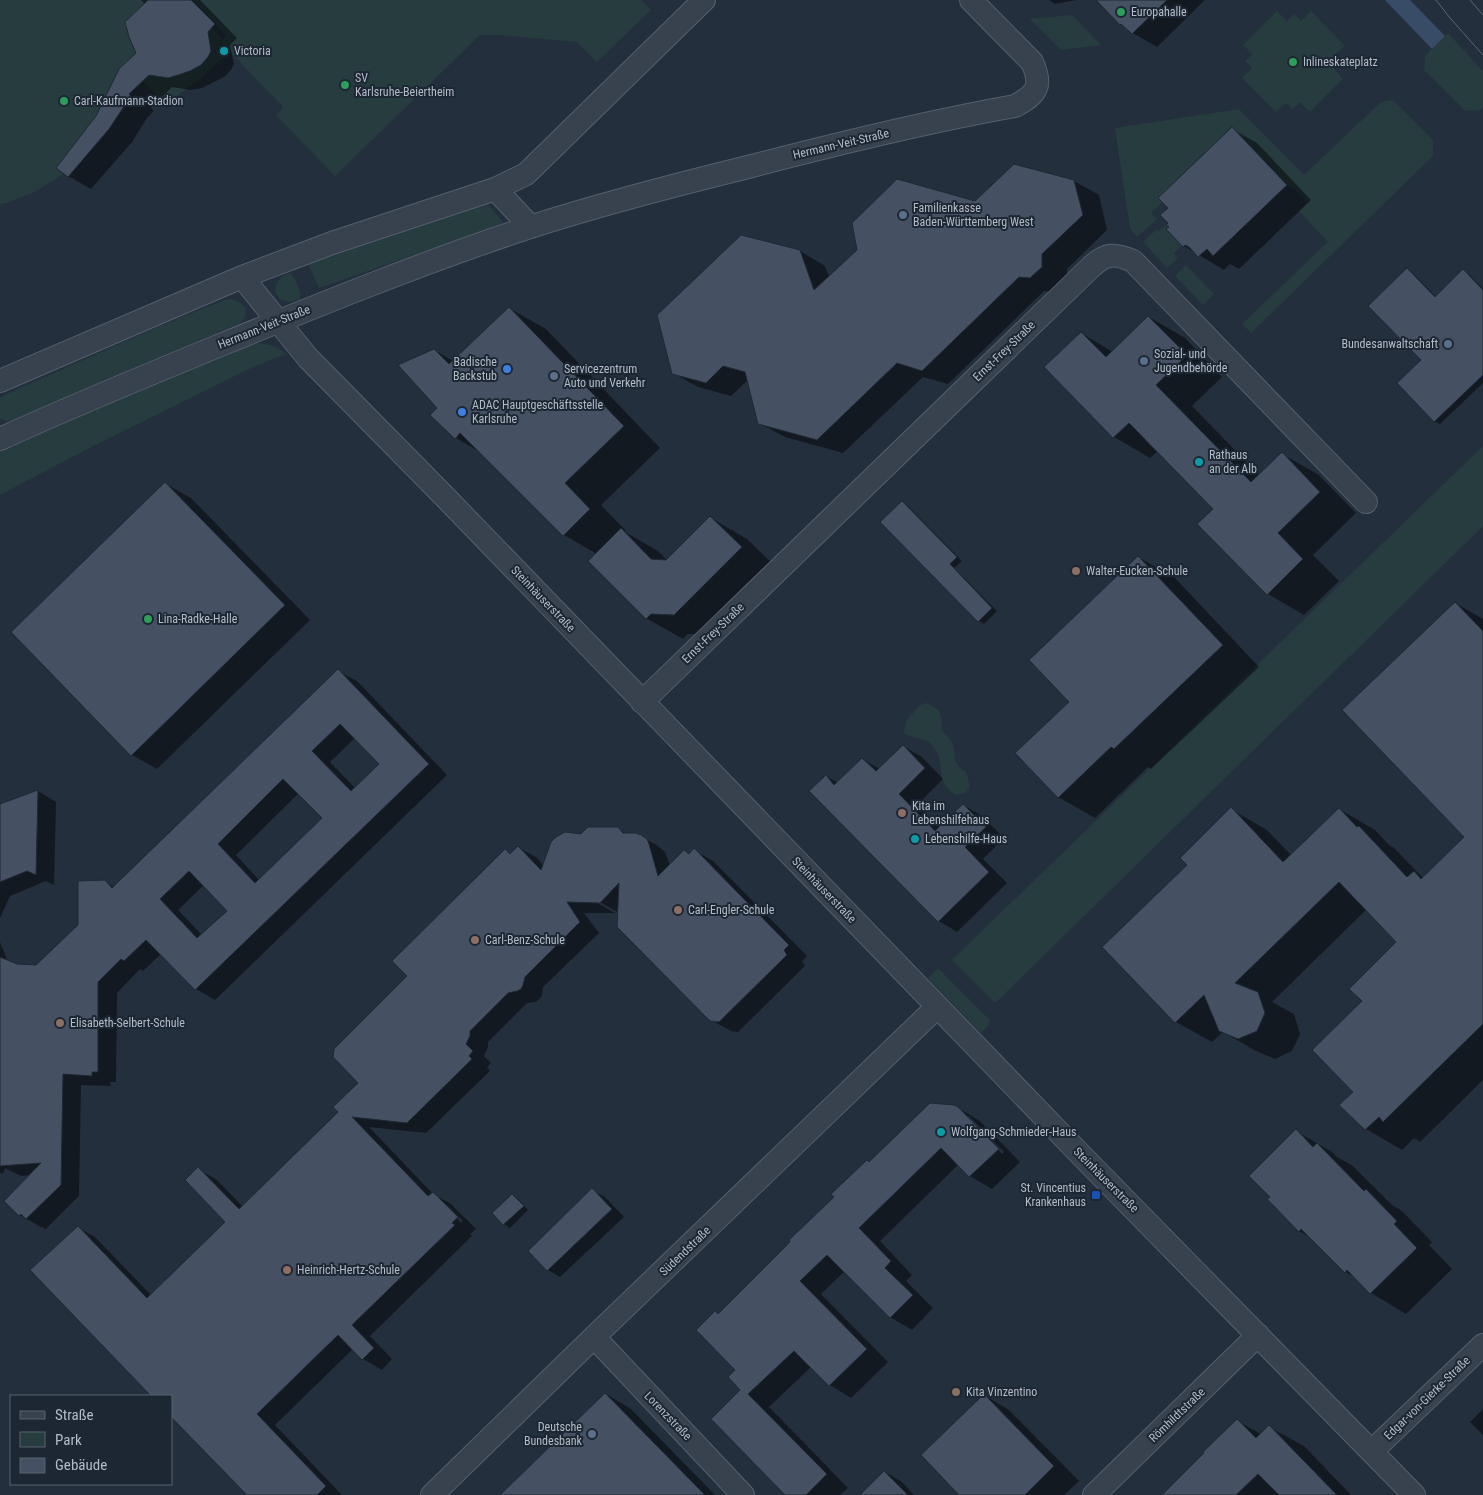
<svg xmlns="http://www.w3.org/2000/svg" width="1483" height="1495" viewBox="0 0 1483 1495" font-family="'Roboto Condensed',sans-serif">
<rect width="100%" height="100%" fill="#242f3e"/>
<path fill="#263c3f" d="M 0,0 L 641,0 L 651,10 L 597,62 L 577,42 L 499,35 L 480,35 L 335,176 L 276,115 L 283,107 L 221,42 L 226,35 L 215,24 L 212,28 L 222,38 L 220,41 L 229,52 L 200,79 L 166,104 L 139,77 C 136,88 129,94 125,105 L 70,169 L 53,181 L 34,192 L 10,202 L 0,204 Z
M 1277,11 L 1287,21 L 1294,14 L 1301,21 L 1311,11 L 1345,46 L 1335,55 L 1341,62 L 1334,69 L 1343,79 L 1310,112 L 1300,102 L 1293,109 L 1286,103 L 1276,112 L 1242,78 L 1252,68 L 1245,61 L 1252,54 L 1243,45 Z
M 1072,15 L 1101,45 L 1061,50 L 1030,19 Z
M 1448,33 L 1483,71 L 1483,107 L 1480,110 L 1465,111 L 1424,70 L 1425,56 Z
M 1393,100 L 1433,140 L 1433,156 L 1251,333 L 1242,324 L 1328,242 L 1299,211 L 1308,202 L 1295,189 L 1287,185 L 1232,127 L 1159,197 L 1163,202 L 1151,213 L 1157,219 L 1137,237 L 1130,229 L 1115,128 L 1239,109 L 1304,175 L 1381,102 Z
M 488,204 L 504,224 L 319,288 L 308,264 Z
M 1166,225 L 1182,245 L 1174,253 L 1178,258 L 1167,268 L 1143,242 L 1156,230 L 1159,231 Z
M 1186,265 L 1214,294 L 1203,305 L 1175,276 Z
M 290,273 C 296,278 301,291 300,299 C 274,311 266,280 290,273 Z
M 227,299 C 236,299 240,302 246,309 L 245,318 L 239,324 L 112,377 L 9,422 L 0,419 L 0,397 L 155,328 Z
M 255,343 C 268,344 276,345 286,354 L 249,369 L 91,447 L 0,495 L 0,451 L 168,378 Z
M 1483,446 L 1483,526 L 995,1003 L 952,960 Z
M 927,703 L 939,710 L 942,720 L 941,730 L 949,738 L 953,745 L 955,760 L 959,767 L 966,772 L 970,786 L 966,793 L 956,795 C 931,779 949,766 932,745 C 922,735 914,740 904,733 L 906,721 L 920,705 Z
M 938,968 L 990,1020 L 989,1025 L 981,1033 L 928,978 Z"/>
<path fill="#394c67" d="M 1385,0 L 1410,0 L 1445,36 L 1432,49 Z"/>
<path fill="#0007" fill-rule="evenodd" d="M 141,0 L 200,0 L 237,38 L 230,45 L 234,64 L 231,70 L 224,77 L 202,88 L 191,90 L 172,87 L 151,108 L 154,111 L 147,118 L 132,142 L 91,189 L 68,176 L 97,116 L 137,53 L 145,4 Z
M 1049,0 L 1077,0 L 1055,4 Z
M 1097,0 L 1205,0 L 1157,47 L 1133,33 L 1121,24 Z
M 1232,129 L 1257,143 L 1311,200 L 1239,269 L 1230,264 L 1224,270 L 1184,246 L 1170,227 L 1170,208 Z
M 1074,181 L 1099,195 L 1107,230 L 1067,269 L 1067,281 L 1056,292 L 1044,291 L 948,384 L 923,377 L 843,453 L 785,437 L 759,423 L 748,380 L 731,396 L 698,387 L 673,373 L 800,251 L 825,266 L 829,277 L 976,203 Z
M 1408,269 L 1413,273 L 1436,297 L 1464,271 L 1469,274 L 1483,289 L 1483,383 L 1440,424 L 1434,421 L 1422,360 Z
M 509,308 L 546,329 L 660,448 L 601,505 L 626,531 L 625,532 L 658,551 L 667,560 L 711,518 L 747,539 L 778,569 L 712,635 L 688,634 L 683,639 L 646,618 L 597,554 L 564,535 L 482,453 L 456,438 L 439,408 L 434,350 L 453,361 Z
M 1149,317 L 1185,338 L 1222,377 L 1192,406 L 1260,476 L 1282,454 L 1319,475 L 1356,513 L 1313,555 L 1339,581 L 1304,615 L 1268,594 L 1214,509 L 1158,451 L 1150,458 L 1114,437 L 1081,333 L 1113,352 Z
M 166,484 L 191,498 L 310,620 L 157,769 L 132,755 Z
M 902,502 L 907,505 L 962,561 L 954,568 L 997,611 L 984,624 L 979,621 Z
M 1138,557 L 1175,578 L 1259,667 L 1151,769 L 1148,767 L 1095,818 L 1058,797 L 1071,702 Z
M 1455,603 L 1483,619 L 1483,1080 L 1420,1142 L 1414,1138 L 1402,1150 L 1366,1129 L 1341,1105 L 1355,1092 L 1398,942 L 1367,909 L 1272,1002 L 1294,1014 L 1300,1034 L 1292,1051 L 1275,1059 L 1256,1051 L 1223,1032 L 1212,1042 L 1176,1022 L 1189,865 L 1231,809 L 1267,830 L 1291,855 L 1339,809 L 1375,830 L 1389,845 L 1394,848 L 1423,878 L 1466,837 Z
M 338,671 L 357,681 L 447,775 L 215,1000 L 196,989 L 161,954 L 143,971 L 140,969 L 117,993 L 116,1082 L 110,1082 L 111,1086 L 81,1085 L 79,1196 L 46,1229 L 39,1226 L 20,1215 L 6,1201 L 31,1175 L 21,1176 L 5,1168 L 3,1174 L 0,1173 L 0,942 L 8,962 L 17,965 L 36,966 L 79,925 L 105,882 L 114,887 ZM 355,738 L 381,764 L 355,788 L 330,762 ZM 299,793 L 323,818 L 259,880 L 236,855 ZM 204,885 L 228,911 L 202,935 L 178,910 Z
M 903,746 L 922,757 L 943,779 L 917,805 L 940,828 L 963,805 L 982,816 L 1004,838 L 983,859 L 1007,883 L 957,932 L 939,921 L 826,776 L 838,783 L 862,759 L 880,769 Z
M 38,791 L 56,802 L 54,885 L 46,881 L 10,896 L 0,918 L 0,806 Z
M 617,829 L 628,834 L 639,835 L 658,846 L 665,852 L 670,865 L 684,851 L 690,854 L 694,850 L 713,861 L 807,956 L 802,961 L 805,966 L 738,1032 L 731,1031 L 711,1020 L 619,913 L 595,899 L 594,901 L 615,913 L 584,913 L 599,933 L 543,987 L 542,996 L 536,1002 L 527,1003 L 488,1042 L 488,1047 L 484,1056 L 491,1063 L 487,1067 L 490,1071 L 426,1133 L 369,1127 L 433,1194 L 451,1204 L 476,1229 L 470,1234 L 472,1236 L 370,1336 L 392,1359 L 382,1370 L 363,1359 L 353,1349 L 275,1425 L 342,1495 L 249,1495 L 171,1396 L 154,1396 L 31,1270 L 78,1227 L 96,1238 L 151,1295 L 227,1222 L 198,1169 L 217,1180 L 243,1207 L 340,1112 L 360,1083 L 409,976 L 518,847 L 537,858 L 544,866 L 582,835 ZM 442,1202 L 447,1205 L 463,1221 L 461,1223 Z
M 958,1108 L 980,1121 L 1020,1162 L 992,1189 L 970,1176 L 959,1164 L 880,1241 L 912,1275 L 906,1281 L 933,1308 L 912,1330 L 890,1317 L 845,1271 L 821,1294 L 888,1362 L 851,1398 L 830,1385 L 811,1367 L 769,1407 L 848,1488 L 840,1495 L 787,1495 L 742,1390 L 719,1315 L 869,1163 ZM 965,1116 L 969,1116 L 1004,1152 L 1002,1154 Z
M 1296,1131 L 1332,1152 L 1337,1157 L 1353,1166 L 1392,1205 L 1402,1211 L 1432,1242 L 1429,1245 L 1452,1269 L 1406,1314 L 1371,1293 L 1355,1277 L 1345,1272 L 1313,1239 L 1299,1231 L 1271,1197 Z
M 592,1190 L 605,1197 L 624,1217 L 560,1277 L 548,1270 L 529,1251 Z
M 512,1195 L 518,1199 L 528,1210 L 510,1228 L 504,1224 L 493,1213 Z
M 606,1394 L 631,1409 L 715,1495 L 502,1495 Z
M 984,1395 L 1009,1410 L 1079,1481 L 1064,1495 L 961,1495 Z
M 1483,1409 L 1483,1435 L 1470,1422 Z
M 1237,1421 L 1261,1434 L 1269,1427 L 1304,1446 L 1351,1495 L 1163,1495 Z
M 885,1472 L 902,1482 L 914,1495 L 861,1495 Z"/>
<path fill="#455162" stroke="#1f2835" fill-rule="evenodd" d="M 148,0 L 191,0 L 215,24 L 208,32 L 211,51 L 208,57 L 201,65 L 190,71 L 178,75 L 168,78 L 149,75 L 129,94 L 132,98 L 125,105 L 109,129 L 68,177 L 56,168 L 96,116 L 119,69 L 136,53 L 129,37 L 125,22 Z
M 1096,0 L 1167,0 L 1132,34 L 1121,24 L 1120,25 Z
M 1232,127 L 1287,185 L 1213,256 L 1207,249 L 1198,257 L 1189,247 L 1185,245 L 1183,247 L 1166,229 L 1169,227 L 1166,225 L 1168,223 L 1160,215 L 1168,208 L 1158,198 Z
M 1014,164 L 1074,180 L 1083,215 L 1042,254 L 1042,267 L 1030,278 L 1019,277 L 922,371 L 897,363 L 817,440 L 758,424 L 745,372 L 723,366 L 706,383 L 672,374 L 657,315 L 741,235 L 800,250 L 814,290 L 857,250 L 852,223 L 897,179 L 975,201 Z
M 1407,268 L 1435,297 L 1463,269 L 1483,290 L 1483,375 L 1434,422 L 1397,383 L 1421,360 L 1368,306 Z
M 509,307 L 624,426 L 565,483 L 590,509 L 563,536 L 460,433 L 455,439 L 430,415 L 437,408 L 398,365 L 434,349 L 449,364 Z
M 1148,316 L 1187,355 L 1156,385 L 1251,482 L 1282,452 L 1320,492 L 1278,533 L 1303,559 L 1267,595 L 1197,524 L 1213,509 L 1129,423 L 1113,438 L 1044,367 L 1081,332 L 1106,357 Z
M 165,482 L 285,605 L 131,756 L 11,632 Z
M 902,501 L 957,557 L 950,564 L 992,608 L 978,622 L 880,522 Z
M 710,516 L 742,547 L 674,615 L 651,614 L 646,619 L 588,561 L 621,528 L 651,559 L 666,560 Z
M 1138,556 L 1223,645 L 1114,749 L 1111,747 L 1058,798 L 1015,753 L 1069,702 L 1029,660 Z
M 1455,602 L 1483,631 L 1483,1024 L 1383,1122 L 1379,1117 L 1365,1130 L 1339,1105 L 1353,1092 L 1312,1050 L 1362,1001 L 1349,989 L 1396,942 L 1339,882 L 1235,983 L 1258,992 L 1265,1013 L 1257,1031 L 1238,1039 L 1219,1031 L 1204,995 L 1175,1023 L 1102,947 L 1187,865 L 1180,858 L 1231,807 L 1283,862 L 1339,808 L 1357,827 L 1359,826 L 1407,877 L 1414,871 L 1421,879 L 1464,837 L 1342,710 Z
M 338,669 L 429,764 L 195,990 L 146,940 L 124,961 L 121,959 L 98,982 L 98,1072 L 92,1072 L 92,1076 L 63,1074 L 61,1185 L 26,1219 L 21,1214 L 19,1216 L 4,1201 L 41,1163 L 0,1166 L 0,957 L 17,964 L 36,965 L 78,925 L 78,881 L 105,880 L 112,888 ZM 340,724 L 379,764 L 351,791 L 312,751 ZM 283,779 L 322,818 L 255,883 L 218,844 ZM 189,871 L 227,911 L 197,938 L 160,899 Z
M 903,745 L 925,768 L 899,794 L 935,831 L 963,804 L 986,827 L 965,847 L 989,872 L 938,922 L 809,791 L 826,775 L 834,785 L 862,758 L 876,771 Z
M 38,790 L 36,875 L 27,871 L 0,882 L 0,804 Z
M 588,827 L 618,827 L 623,833 L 636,833 L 641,835 L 647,839 L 649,844 L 658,876 L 684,850 L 689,854 L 694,848 L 789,945 L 784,950 L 787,955 L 719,1022 L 710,1021 L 617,927 L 619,883 L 600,903 L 567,902 L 580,922 L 525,977 L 523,985 L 521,989 L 517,991 L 508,993 L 470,1031 L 470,1036 L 466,1044 L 473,1051 L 469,1056 L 472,1059 L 407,1123 L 352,1117 L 428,1196 L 433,1192 L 458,1217 L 452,1223 L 455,1225 L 352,1325 L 374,1348 L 362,1360 L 338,1335 L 257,1414 L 326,1486 L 317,1495 L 247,1495 L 171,1417 L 171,1396 L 151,1396 L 30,1270 L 78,1226 L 147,1298 L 225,1222 L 185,1180 L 198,1167 L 239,1209 L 338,1112 L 333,1107 L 358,1083 L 333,1057 L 334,1049 L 407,976 L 392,961 L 505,849 L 510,854 L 518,846 L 541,870 L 551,842 L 556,837 L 565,832 L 581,834 Z
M 930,1103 L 954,1105 L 958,1107 L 999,1149 L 969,1177 L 941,1148 L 859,1228 L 891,1261 L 885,1268 L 913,1295 L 890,1318 L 827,1255 L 800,1281 L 867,1349 L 829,1386 L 794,1351 L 748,1394 L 827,1474 L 806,1495 L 785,1495 L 711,1419 L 740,1390 L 728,1377 L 735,1370 L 696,1330 L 715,1311 L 718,1314 L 790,1242 L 789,1240 L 834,1197 L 831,1194 L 867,1160 L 869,1162 Z
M 1296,1129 L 1313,1147 L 1317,1143 L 1364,1191 L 1366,1189 L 1397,1221 L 1394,1224 L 1417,1248 L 1370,1294 L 1347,1270 L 1345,1273 L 1301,1229 L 1299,1232 L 1267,1199 L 1270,1197 L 1249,1176 Z
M 592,1188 L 612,1209 L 547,1271 L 528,1251 Z
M 512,1194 L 524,1206 L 503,1225 L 492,1213 Z
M 605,1393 L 705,1495 L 500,1495 Z
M 984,1394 L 1054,1466 L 1025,1495 L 959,1495 L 921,1455 Z
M 1237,1419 L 1256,1438 L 1269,1425 L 1337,1495 L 1279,1495 L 1258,1474 L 1236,1495 L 1162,1495 L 1204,1453 L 1203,1452 Z
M 884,1471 L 908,1495 L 860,1495 Z"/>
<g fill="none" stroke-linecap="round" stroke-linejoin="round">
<g stroke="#565f6c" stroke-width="24">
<path id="minor" d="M 495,189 L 531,227
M 242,277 L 308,358 L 448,500 L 1080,1154 L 1414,1495
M 0,381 L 242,277 L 332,243 L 495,189 L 526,174 L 704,0
M 0,439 C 72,406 145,376 218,346 C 321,304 424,262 530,227 C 601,204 675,185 748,167 C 836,144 925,122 1015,106 C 1037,94 1043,86 1032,62 L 971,0
M 642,702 L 1091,267 C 1106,253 1114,253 1133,261 L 1366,502
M 594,1337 L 743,1495
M 1372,1451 L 1483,1345
M 432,1495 L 594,1337 L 937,1007
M 1094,1495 L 1258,1335"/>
</g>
<use href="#minor" stroke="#38414e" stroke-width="22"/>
<path stroke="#5a6575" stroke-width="1" d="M 1436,0 L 1450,18 L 1483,55
M 1470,0 L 1483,15"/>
</g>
<g fill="#2e9e5b" stroke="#1d2633" stroke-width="2">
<circle cx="1121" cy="12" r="5"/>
<circle cx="1293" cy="62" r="5"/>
<circle cx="345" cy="85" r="5"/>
<circle cx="64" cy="101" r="5"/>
<circle cx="148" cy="619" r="5"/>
</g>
<g fill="#0f9aa8" stroke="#1d2633" stroke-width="2">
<circle cx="224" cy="51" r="5"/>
<circle cx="1199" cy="462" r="5"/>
<circle cx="915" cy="839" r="5"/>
<circle cx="941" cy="1132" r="5"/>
</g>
<g fill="#5c6f8a" stroke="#1d2633" stroke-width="2">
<circle cx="903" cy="215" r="5"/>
<circle cx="1448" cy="344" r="5"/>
<circle cx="1144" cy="361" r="5"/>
<circle cx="554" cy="376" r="5"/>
<circle cx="592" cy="1434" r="5"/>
</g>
<g fill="#3f7fe0" stroke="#1d2633" stroke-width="2">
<circle cx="507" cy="369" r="5"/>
<circle cx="462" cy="412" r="5"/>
</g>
<g fill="#8d6e63" stroke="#1d2633" stroke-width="2">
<circle cx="1076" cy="571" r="5"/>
<circle cx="902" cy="813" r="5"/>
<circle cx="678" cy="910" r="5"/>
<circle cx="475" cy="940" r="5"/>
<circle cx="60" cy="1023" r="5"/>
<circle cx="287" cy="1270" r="5"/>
<circle cx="956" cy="1392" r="5"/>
</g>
<rect fill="#1a4fb4" stroke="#1d2633" stroke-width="2" x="1091" y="1190" width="10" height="10" rx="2.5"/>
<g text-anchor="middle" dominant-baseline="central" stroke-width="4" stroke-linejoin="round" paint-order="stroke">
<g font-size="12" fill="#b4bcc9" stroke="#1d2633" text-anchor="start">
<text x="1131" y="12">Europahalle</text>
<text x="234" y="51">Victoria</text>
<text x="1303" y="62">Inlineskateplatz</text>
<text x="355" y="78">SV<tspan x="355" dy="14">Karlsruhe-Beiertheim</tspan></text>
<text x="74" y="101">Carl-Kaufmann-Stadion</text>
<text x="913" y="208">Familienkasse<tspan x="913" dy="14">Baden-Württemberg West</tspan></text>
<text x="1438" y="344" text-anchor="end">Bundesanwaltschaft</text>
<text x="1154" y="354">Sozial- und<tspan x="1154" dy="14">Jugendbehörde</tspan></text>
<text x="497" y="362" text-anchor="end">Badische<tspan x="497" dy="14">Backstub</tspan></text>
<text x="564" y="369">Servicezentrum<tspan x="564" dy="14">Auto und Verkehr</tspan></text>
<text x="472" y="405">ADAC Hauptgeschäftsstelle<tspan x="472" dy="14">Karlsruhe</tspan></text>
<text x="1209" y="455">Rathaus<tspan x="1209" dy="14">an der Alb</tspan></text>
<text x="1086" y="571">Walter-Eucken-Schule</text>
<text x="158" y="619">Lina-Radke-Halle</text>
<text x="912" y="806">Kita im<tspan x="912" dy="14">Lebenshilfehaus</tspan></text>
<text x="925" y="839">Lebenshilfe-Haus</text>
<text x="688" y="910">Carl-Engler-Schule</text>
<text x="485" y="940">Carl-Benz-Schule</text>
<text x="70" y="1023">Elisabeth-Selbert-Schule</text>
<text x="951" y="1132">Wolfgang-Schmieder-Haus</text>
<text x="1086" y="1188" text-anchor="end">St. Vincentius<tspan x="1086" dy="14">Krankenhaus</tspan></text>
<text x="297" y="1270">Heinrich-Hertz-Schule</text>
<text x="966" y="1392">Kita Vinzentino</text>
<text x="582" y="1427" text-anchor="end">Deutsche<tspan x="582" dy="14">Bundesbank</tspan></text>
</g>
<g font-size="12" fill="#b4bcc9" stroke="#1d2633">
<text transform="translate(841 144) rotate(-13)">Hermann-Veit-Straße</text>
<text transform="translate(264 327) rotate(-22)">Hermann-Veit-Straße</text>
<text transform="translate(1004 351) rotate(-44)">Ernst-Frey-Straße</text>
<text transform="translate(543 599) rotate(46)">Steinhäuserstraße</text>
<text transform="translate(713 633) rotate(-44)">Ernst-Frey-Straße</text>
<text transform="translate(824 890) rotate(46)">Steinhäuserstraße</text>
<text transform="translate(1106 1180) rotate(45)">Steinhäuserstraße</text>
<text transform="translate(685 1251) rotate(-44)">Südendstraße</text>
<text transform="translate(1427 1398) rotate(-44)">Edgar-von-Gierke-Straße</text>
<text transform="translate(1177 1415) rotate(-44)">Römhildtstraße</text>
<text transform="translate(668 1416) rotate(46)">Lorenzstraße</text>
</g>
</g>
<rect x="10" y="1395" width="162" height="90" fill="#1d2633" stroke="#59626f"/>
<rect x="20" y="1411" width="25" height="8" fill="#38414e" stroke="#59626f"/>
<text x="55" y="1420" font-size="15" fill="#b4bcc9">Straße</text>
<rect x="20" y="1432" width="25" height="15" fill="#263c3f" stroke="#59626f"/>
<text x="55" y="1445" font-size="15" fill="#b4bcc9">Park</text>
<rect x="20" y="1458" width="25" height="15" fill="#455162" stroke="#59626f"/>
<text x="55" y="1470" font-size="15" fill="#b4bcc9">Gebäude</text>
</svg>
